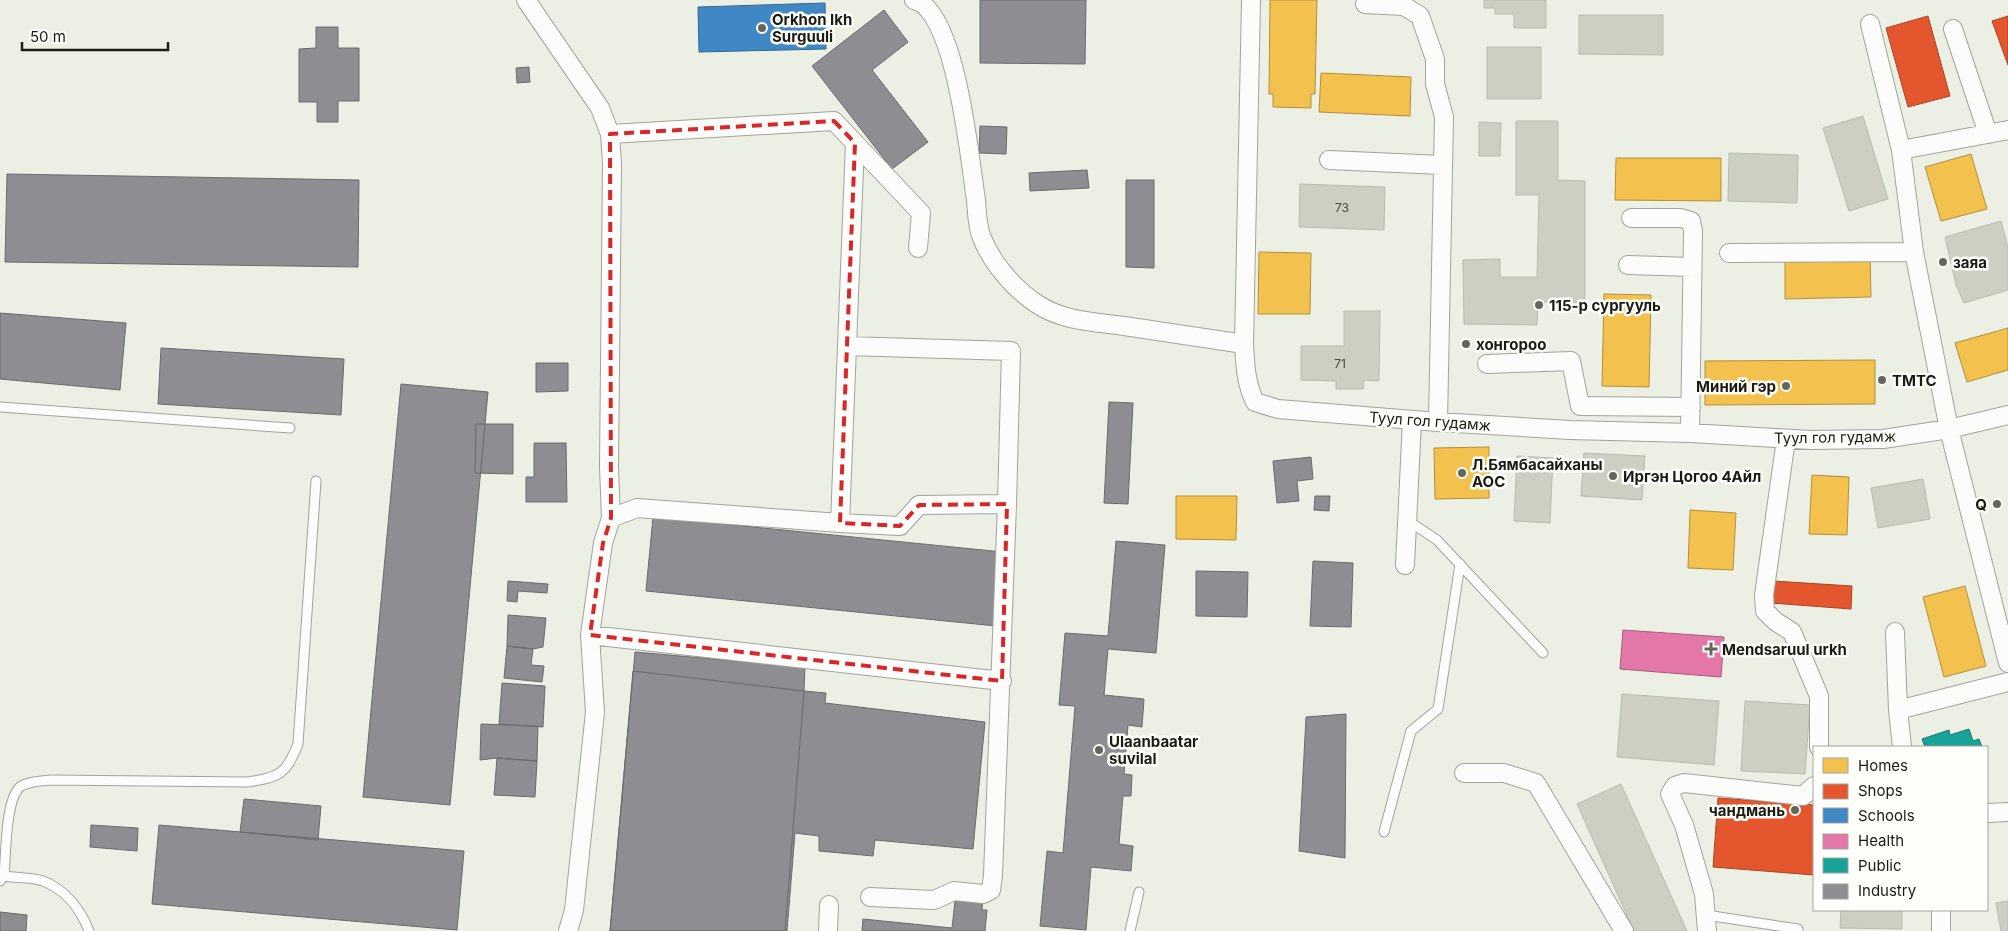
<svg xmlns="http://www.w3.org/2000/svg" width="2008" height="931" viewBox="0 0 2008 931" font-family="Inter,sans-serif">
<rect width="100%" height="100%" fill="#ecefe3"/>
<path fill="#f2c14e" stroke="#b1903d" d="M 1270,0 L 1317,0 L 1315,94 L 1311,94 L 1311,108 L 1273,107 L 1273,94 L 1269,94 Z
M 1321,73 L 1411,77 L 1410,116 L 1319,112 Z
M 1971,154 L 1987,209 L 1941,221 L 1925,167 Z
M 1616,158 L 1721,158 L 1721,201 L 1615,200 Z
M 1259,252 L 1311,253 L 1310,314 L 1258,314 Z
M 1870,252 L 1871,297 L 1785,299 L 1785,254 Z
M 1604,294 L 1651,295 L 1649,387 L 1602,386 Z
M 2008,328 L 2008,370 L 1967,382 L 1955,343 Z
M 1875,360 L 1875,404 L 1705,405 L 1705,361 Z
M 1489,447 L 1489,498 L 1435,499 L 1434,448 Z
M 1812,475 L 1849,477 L 1847,535 L 1809,534 Z
M 1176,496 L 1237,496 L 1236,540 L 1176,539 Z
M 1690,510 L 1736,513 L 1733,570 L 1688,568 Z
M 1965,586 L 1986,666 L 1944,677 L 1923,597 Z"/>
<path fill="#e4572e" stroke="#a74526" d="M 1928,16 L 1950,96 L 1908,107 L 1886,28 Z
M 2008,16 L 2008,65 L 1992,21 Z
M 1773,581 L 1852,586 L 1851,609 L 1771,603 Z
M 1718,798 L 1814,805 L 1814,875 L 1713,867 Z"/>
<path fill="#3f88c5" stroke="#346890" d="M 825,3 L 826,49 L 699,52 L 698,7 Z"/>
<path fill="#e377a8" stroke="#a75c7c" d="M 1623,630 L 1724,637 L 1721,677 L 1620,669 Z"/>
<path fill="#17a398" stroke="#187a70" d="M 1969,729 L 1973,741 L 1979,739 L 1982,747 L 1925,747 L 1922,739 L 1949,730 L 1950,735 Z"/>
<path fill="#8d8d92" stroke="#6a6b6c" d="M 980,0 L 1086,0 L 1085,64 L 980,63 Z
M 884,10 L 908,42 L 872,70 L 928,142 L 892,169 L 812,66 Z
M 316,27 L 338,27 L 338,48 L 359,48 L 359,101 L 338,101 L 338,122 L 317,122 L 317,102 L 299,102 L 299,49 L 316,48 Z
M 529,67 L 530,82 L 517,83 L 516,68 Z
M 980,126 L 1007,127 L 1006,154 L 979,153 Z
M 1087,170 L 1089,188 L 1030,191 L 1029,173 Z
M 7,174 L 359,180 L 358,267 L 5,262 Z
M 1126,180 L 1154,180 L 1154,268 L 1126,267 Z
M 0,313 L 126,323 L 120,390 L 0,379 Z
M 161,348 L 344,359 L 341,415 L 158,404 Z
M 536,363 L 568,363 L 568,391 L 536,392 Z
M 401,384 L 488,392 L 450,805 L 363,797 Z
M 1109,402 L 1133,403 L 1128,504 L 1104,503 Z
M 476,424 L 513,424 L 513,474 L 475,473 Z
M 534,443 L 566,443 L 567,502 L 526,502 L 526,477 L 534,477 Z
M 1311,457 L 1313,479 L 1297,481 L 1299,501 L 1277,503 L 1273,461 Z
M 1315,496 L 1330,496 L 1329,511 L 1314,510 Z
M 653,517 L 1003,552 L 996,626 L 646,591 Z
M 1116,541 L 1165,545 L 1156,653 L 1108,649 L 1104,695 L 1144,699 L 1142,727 L 1128,725 L 1124,774 L 1132,775 L 1131,796 L 1123,796 L 1119,844 L 1133,846 L 1131,871 L 1091,867 L 1086,930 L 1040,926 L 1047,851 L 1063,853 L 1075,706 L 1059,705 L 1065,633 L 1108,636 Z
M 1313,561 L 1353,563 L 1351,627 L 1310,626 Z
M 1196,571 L 1248,572 L 1247,617 L 1196,616 Z
M 508,581 L 548,584 L 547,593 L 518,591 L 517,602 L 507,601 Z
M 508,615 L 546,618 L 543,647 L 533,649 L 507,646 Z
M 507,646 L 533,649 L 531,665 L 544,666 L 542,682 L 504,678 Z
M 635,652 L 805,667 L 804,691 L 826,693 L 825,703 L 985,722 L 973,849 L 875,840 L 873,856 L 819,851 L 819,836 L 795,833 L 787,931 L 610,931 Z
M 633,671 L 804,691 L 785,931 L 610,931 Z
M 502,683 L 545,686 L 543,727 L 499,724 Z
M 1346,714 L 1345,858 L 1299,851 L 1306,717 Z
M 481,724 L 538,726 L 537,761 L 497,758 L 480,760 Z
M 497,758 L 537,761 L 535,797 L 494,795 Z
M 244,799 L 321,806 L 318,840 L 240,832 Z
M 91,825 L 138,828 L 137,851 L 90,847 Z
M 159,825 L 464,851 L 457,930 L 152,904 Z
M 956,892 L 983,894 L 982,910 L 987,910 L 985,931 L 862,931 L 863,919 L 952,928 Z
M 0,912 L 27,915 L 26,931 L 0,931 Z"/>
<path fill="#cccfc1" stroke="#b9bbb2" d="M 1484,0 L 1546,0 L 1546,28 L 1514,28 L 1514,14 L 1495,14 L 1495,8 L 1484,8 Z
M 1579,15 L 1663,15 L 1663,55 L 1579,54 Z
M 1487,47 L 1541,47 L 1541,99 L 1487,99 Z
M 1863,116 L 1888,199 L 1849,211 L 1823,128 Z
M 1516,121 L 1558,121 L 1558,180 L 1585,181 L 1585,303 L 1538,302 L 1537,325 L 1464,324 L 1463,260 L 1500,259 L 1500,277 L 1537,277 L 1539,195 L 1516,195 Z
M 1479,122 L 1501,123 L 1500,156 L 1479,156 Z
M 1729,153 L 1798,155 L 1797,203 L 1728,201 Z
M 1300,184 L 1385,187 L 1384,230 L 1299,227 Z
M 2001,221 L 2008,247 L 2008,290 L 1964,303 L 1956,285 L 1945,237 Z
M 1344,311 L 1380,311 L 1379,381 L 1364,380 L 1363,389 L 1336,389 L 1336,381 L 1301,380 L 1301,346 L 1344,346 Z
M 1584,453 L 1645,456 L 1642,500 L 1581,496 Z
M 1517,456 L 1553,458 L 1550,523 L 1514,521 Z
M 1923,479 L 1930,519 L 1878,528 L 1871,488 Z
M 1622,694 L 1719,701 L 1714,765 L 1617,757 Z
M 1745,701 L 1810,705 L 1805,774 L 1741,771 Z
M 1621,784 L 1687,931 L 1634,931 L 1577,804 Z
M 2008,901 L 2008,931 L 2001,931 L 1996,903 Z
M 1841,910 L 1902,910 L 1902,929 L 1840,928 Z"/>
<g fill="none" stroke-linecap="round" stroke-linejoin="round">
<g stroke="#a1a49a" stroke-width="11">
<path id="lane" d="M 0,407 L 290,428
M 1407,520 L 1437,540 L 1543,653
M 1384,832 L 1411,731 L 1438,709 L 1460,564
M 4,876 C 16,878 32,877 43,881 C 66,890 81,910 89,931
M 0,881 L 4,876 C 6,856 5,798 21,786 C 30,781 42,781 51,780 L 248,782 C 280,777 286,774 298,744 L 316,481
M 1706,915 L 1798,929
M 1130,931 L 1139,892"/>
</g>
<g stroke="#a1a49a" stroke-width="20">
<path id="street" d="M 526,0 L 600,108 L 610,134 L 612,163 L 609,467 L 611,518 L 603,543 L 590,635 L 595,712 L 574,910 L 568,931
M 914,0 C 956,9 970,162 976,200 C 977,212 977,227 982,238 C 992,263 1014,289 1037,304 C 1062,321 1095,322 1124,326 C 1164,332 1204,338 1244,344
M 1251,0 L 1244,344 C 1245,364 1246,384 1255,402 L 1278,409 L 1438,422 L 1570,430 L 1690,433 L 1811,440 L 1883,439 L 1949,429 L 2008,415
M 1365,4 L 1404,6 L 1420,16 L 1435,59 L 1435,84 L 1444,117 L 1438,422
M 1870,24 L 1901,150
M 1953,29 L 1988,134
M 2008,130 L 1901,150 L 1914,252 L 1949,429 L 2008,663
M 610,134 L 834,121 L 921,213 L 918,248
M 1329,160 L 1442,165
M 1631,218 L 1681,218 L 1691,221 L 1693,231 L 1690,433
M 1729,253 L 1914,252
M 1628,265 L 1692,267
M 1487,364 L 1571,361 L 1580,406 L 1691,407
M 1786,439 L 1764,595 L 1765,611 L 1775,621 L 1792,632 L 1819,696 L 1819,747
M 611,518 L 637,508 L 840,523 L 855,143
M 840,523 L 900,526 L 919,505 L 1007,504 L 1011,351 L 847,346
M 1405,565 L 1412,420
M 1895,632 L 1898,710 L 1902,747
M 590,635 L 1002,681
M 1898,710 L 2008,682
M 1464,773 L 1504,773 L 1536,783 L 1624,931
M 1987,813 L 2008,812
M 870,897 L 934,900 L 954,891 L 983,894 L 991,890 L 993,875 L 1007,504
M 828,931 L 829,905
M 1707,931 L 1704,894 L 1684,825 L 1670,794 L 1675,786 L 1684,783 L 1803,796 L 1814,786
M 1941,931 L 1941,910"/>
</g>
<use href="#lane" stroke="#fcfdfb" stroke-width="9"/>
<use href="#street" stroke="#fcfdfb" stroke-width="18"/>
</g>
<path fill="none" stroke="#d62828" stroke-width="4" stroke-dasharray="10 6" stroke-linejoin="round" d="M 834,121 L 855,143 L 840,523 L 900,526 L 919,505 L 1007,504 L 1002,681 L 590,635 L 603,543 L 611,518 L 610,134 Z"/>
<g fill="#64665c" stroke="#fefffa" stroke-width="2">
<circle cx="762" cy="28" r="5"/>
<circle cx="1943" cy="262" r="5"/>
<circle cx="1539" cy="305" r="5"/>
<circle cx="1466" cy="344" r="5"/>
<circle cx="1882" cy="380" r="5"/>
<circle cx="1786" cy="386" r="5"/>
<circle cx="1462" cy="473" r="5"/>
<circle cx="1613" cy="476" r="5"/>
<circle cx="1997" cy="504" r="5"/>
<path d="M1708.5 641.5h5v5h5v5h-5v5h-5v-5h-5v-5h5z"/>
<circle cx="1099" cy="750" r="5"/>
<circle cx="1795" cy="810" r="5"/>
</g>
<g text-anchor="middle" dominant-baseline="central" stroke-width="5" stroke-linejoin="round" paint-order="stroke">
<g font-size="12" fill="#46493f">
<text x="1342" y="207">73</text>
<text x="1340" y="363">71</text>
</g>
<g font-size="15" font-weight="bold" fill="#1a1c14" stroke="#fefffa" text-anchor="start">
<text x="772" y="19">Orkhon Ikh<tspan x="772" dy="17">Surguuli</tspan></text>
<text x="1953" y="262">заяа</text>
<text x="1549" y="305">115-р сургууль</text>
<text x="1476" y="344">хонгороо</text>
<text x="1892" y="380">ТМТС</text>
<text x="1776" y="386" text-anchor="end">Миний гэр</text>
<text x="1472" y="464">Л.Бямбасайханы<tspan x="1472" dy="17">АОС</tspan></text>
<text x="1623" y="476">Иргэн Цогоо 4Айл</text>
<text x="1987" y="504" text-anchor="end">Q</text>
<text x="1722" y="649">Mendsaruul urkh</text>
<text x="1109" y="741">Ulaanbaatar<tspan x="1109" dy="17">suvilal</tspan></text>
<text x="1785" y="810" text-anchor="end">чандмань</text>
</g>
<g font-size="15" fill="#1a1c14" stroke="#fefffa">
<text transform="translate(1430 421) rotate(4)">Туул гол гудамж</text>
<text transform="translate(1835 437) rotate(-1)">Туул гол гудамж</text>
</g>
</g>
<rect x="1813" y="746" width="175" height="165" fill="#fefffa" stroke="#a3a49e"/>
<rect x="1823" y="758" width="25" height="15" fill="#f2c14e" stroke="#a3a49e"/>
<text x="1858" y="771" font-size="15" fill="#1a1c14">Homes</text>
<rect x="1823" y="784" width="25" height="15" fill="#e4572e" stroke="#a3a49e"/>
<text x="1858" y="796" font-size="15" fill="#1a1c14">Shops</text>
<rect x="1823" y="808" width="25" height="15" fill="#3f88c5" stroke="#a3a49e"/>
<text x="1858" y="821" font-size="15" fill="#1a1c14">Schools</text>
<rect x="1823" y="834" width="25" height="15" fill="#e377a8" stroke="#a3a49e"/>
<text x="1858" y="846" font-size="15" fill="#1a1c14">Health</text>
<rect x="1823" y="858" width="25" height="15" fill="#17a398" stroke="#a3a49e"/>
<text x="1858" y="871" font-size="15" fill="#1a1c14">Public</text>
<rect x="1823" y="884" width="25" height="15" fill="#8d8d92" stroke="#a3a49e"/>
<text x="1858" y="896" font-size="15" fill="#1a1c14">Industry</text>
<path d="M22 42v8h146v-8" fill="none" stroke="#1a1c14" stroke-width="2.5"/>
<text x="30" y="42" font-size="15" fill="#1a1c14" stroke="#fefffa" stroke-width="4" paint-order="stroke">50 m</text>
</svg>
